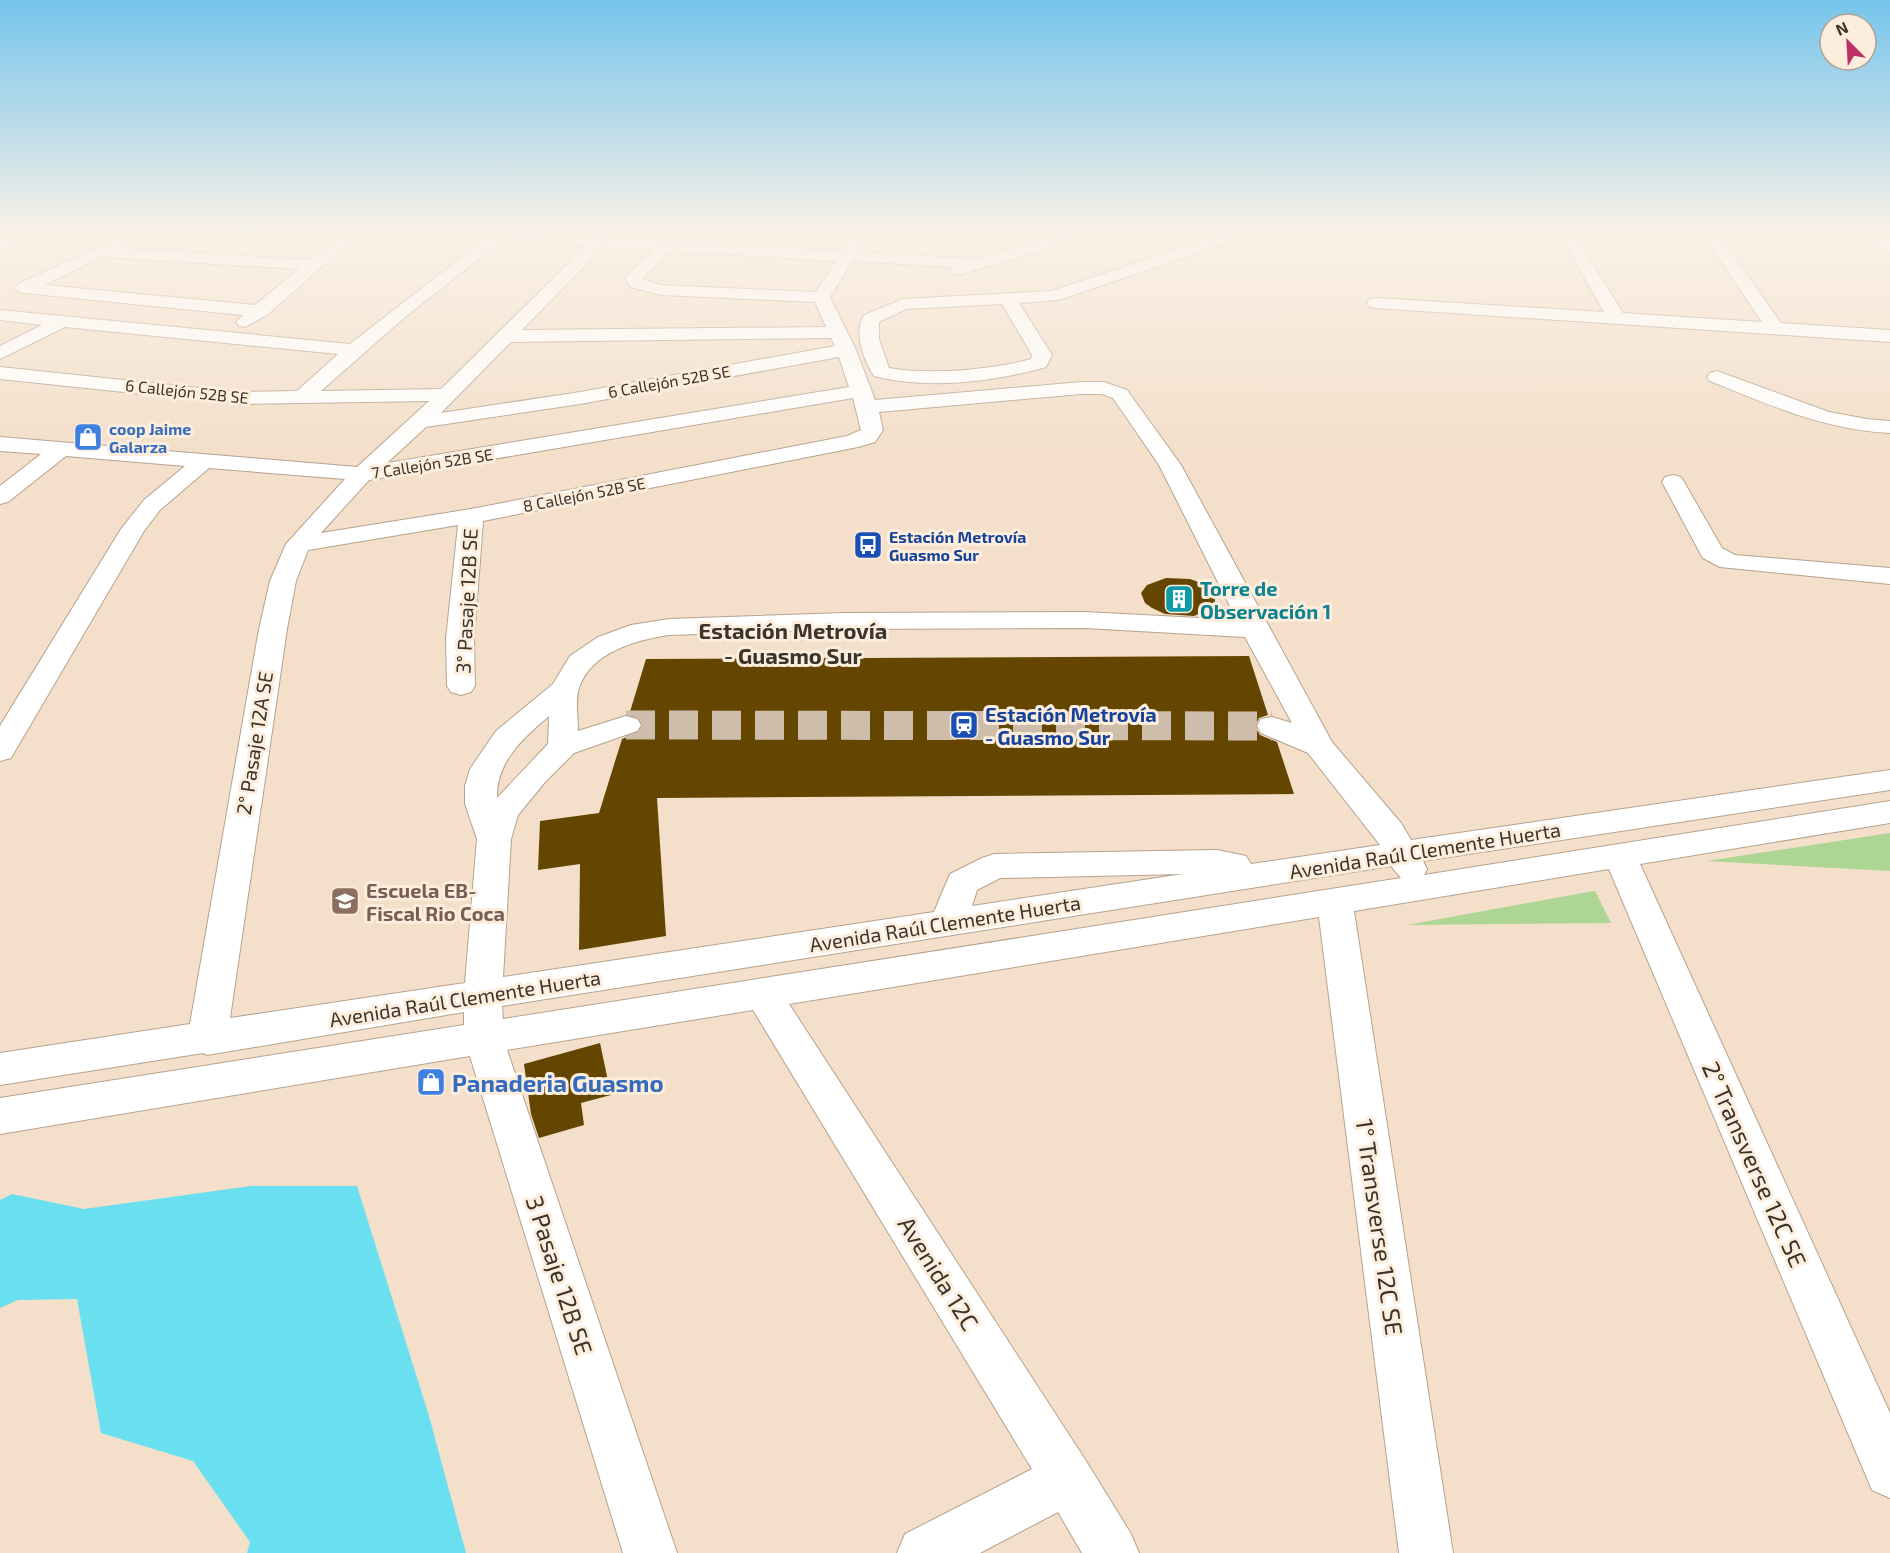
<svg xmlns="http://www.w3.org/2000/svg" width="1890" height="1553" viewBox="0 0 1890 1553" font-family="'Exo 2',sans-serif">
<rect width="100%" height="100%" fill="#f3dfca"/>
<path fill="#add594" d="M 1890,833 L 1890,871 L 1707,861 Z
M 1595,891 L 1611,923 L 1407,925 L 1594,891 Z"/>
<path fill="#6adfef" d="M 251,1186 L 357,1186 L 429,1416 L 466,1553 L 247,1553 L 250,1542 L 193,1461 L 101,1433 L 77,1299 L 18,1300 L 0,1308 L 0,1200 L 12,1194 L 84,1209 Z"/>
<path fill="#654601" d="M 1166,578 L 1190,579 L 1201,583 L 1214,595 L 1215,601 L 1212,608 L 1194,616 L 1165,614 L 1152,608 L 1145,603 L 1141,593 L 1147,585 Z
M 1249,656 L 1268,715 L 1259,718 L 1255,727 L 1260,735 L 1277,742 L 1294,794 L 657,798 L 666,936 L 579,950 L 580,864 L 538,870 L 540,821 L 599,813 L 622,739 L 638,733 L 643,726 L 639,718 L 629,715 L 646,659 Z
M 600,1043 L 611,1095 L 581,1103 L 584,1125 L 539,1138 L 531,1114 L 524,1064 Z"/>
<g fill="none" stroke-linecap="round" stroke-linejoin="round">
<path stroke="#cebdaa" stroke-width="29" stroke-dasharray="29 14" stroke-linecap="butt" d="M 626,725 L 1272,726"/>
<g stroke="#b6a38f" stroke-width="2">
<path id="minor" d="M 14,235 L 34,235 L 32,238 L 0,251 L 0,240 Z
M 341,235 L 358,235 L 267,315 L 245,327 L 239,326 L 236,322 L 243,315 L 24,293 L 18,292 L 15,288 L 18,284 L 118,238 L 126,243 L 120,248 L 310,260 ZM 102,257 L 299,269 L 255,305 L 45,285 Z
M 472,235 L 593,237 L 594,235 L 608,235 L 608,238 L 842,251 L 853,235 L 867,235 L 857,252 L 978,259 L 1061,235 L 1083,235 L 1082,238 L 959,275 L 953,274 L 951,270 L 952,267 L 852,261 L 830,297 L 856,350 L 875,400 L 1081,382 L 1104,382 L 1127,390 L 1181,465 L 1332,742 L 1401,823 L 1411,840 L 1890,770 L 1890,790 L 1423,861 L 1427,869 L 1424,875 L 1890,801 L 1890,823 L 1640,864 L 1890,1413 L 1890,1498 L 1872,1490 L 1609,869 L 1354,911 L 1453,1553 L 1399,1553 L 1319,917 L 789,1004 L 1086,1461 L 1131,1534 L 1139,1553 L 1082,1553 L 1058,1512 L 980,1553 L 897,1553 L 905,1534 L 1032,1469 L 753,1010 L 507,1050 L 677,1553 L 623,1553 L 470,1056 L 0,1134 L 0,1098 L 464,1025 L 464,1012 L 207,1055 L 203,1053 L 0,1085 L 0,1053 L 190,1024 L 259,629 L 270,581 L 286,544 L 345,479 L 209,468 L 160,510 L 144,531 L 15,751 L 11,758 L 0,761 L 0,726 L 121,529 L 144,500 L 185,466 L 66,456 L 8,502 L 0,504 L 0,486 L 41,454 L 0,451 L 0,437 L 357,467 L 429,401 L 238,404 L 0,379 L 0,367 L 238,392 L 297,391 L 338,354 L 65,327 L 0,359 L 0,346 L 42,325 L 0,320 L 0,310 L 350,344 L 484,240 L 473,238 ZM 502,241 L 586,246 L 441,389 L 321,391 L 405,317 ZM 603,247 L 653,250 L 625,278 L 630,287 L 661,295 L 815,302 L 826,327 L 522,330 ZM 670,251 L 836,261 L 816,292 L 662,285 L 642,279 ZM 831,338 L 835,346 L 580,392 L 441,413 L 511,342 ZM 839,357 L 849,387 L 387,463 L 426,427 L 580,404 ZM 1081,394 L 1102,394 L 1113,398 L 1159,465 L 1237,620 L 1085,612 L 844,613 L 669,619 L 631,625 L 598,637 L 570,656 L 553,684 L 496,731 L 470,769 L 465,786 L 465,804 L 477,839 L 465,983 L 230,1018 L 287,629 L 296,581 L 308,550 L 458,525 L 446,639 L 447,686 L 451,692 L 461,695 L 471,692 L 475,686 L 474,639 L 483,521 L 858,447 L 875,442 L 883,430 L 879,412 ZM 853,398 L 861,430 L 847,436 L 471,509 L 321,533 L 369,480 ZM 1085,628 L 1245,637 L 1292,723 L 1272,717 L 1261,719 L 1257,726 L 1261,733 L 1308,753 L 1380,845 L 1251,864 L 1246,856 L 1217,850 L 994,854 L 982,858 L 950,874 L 934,912 L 503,977 L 511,839 L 518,815 L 545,782 L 574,753 L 637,731 L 641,725 L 637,719 L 626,716 L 578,731 C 578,718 575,700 579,688 C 591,652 636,640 669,635 L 844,629 ZM 549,716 L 548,744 L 497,798 C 496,762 523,738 549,716 ZM 1391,866 L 1401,878 L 503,1019 L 502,1006 ZM 1183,874 L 972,906 L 977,890 L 1000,878 Z
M 1221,235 L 1243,235 L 1241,238 L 1059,300 L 1019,303 L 1052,355 L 1046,367 C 993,382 928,390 874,376 C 864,361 853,332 864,315 L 903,299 L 1051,291 ZM 1002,304 L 1032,355 L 1031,359 C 991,370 930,375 889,368 L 879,339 L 879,322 L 906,309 Z
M 1560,235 L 1575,235 L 1623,313 L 1762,322 L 1703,235 L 1719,235 L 1781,323 L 1890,330 L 1890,342 L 1376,308 L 1370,307 L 1367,303 L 1370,299 L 1376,298 L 1604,312 Z
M 1870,235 L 1886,235 L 1890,239 L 1890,253 L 1884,251 Z
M 1717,371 L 1829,412 L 1867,419 L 1890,421 L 1890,433 C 1826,430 1769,405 1710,381 L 1707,377 L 1710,373 Z
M 1673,475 L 1681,477 L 1684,482 L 1722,548 L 1735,555 L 1890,568 L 1890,584 L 1720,567 L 1703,558 L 1700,553 L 1662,482 L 1665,477 Z"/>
</g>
<use href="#minor" fill="#fff" fill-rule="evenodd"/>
</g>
<linearGradient id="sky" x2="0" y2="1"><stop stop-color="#75c5eb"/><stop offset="0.52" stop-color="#faf1e7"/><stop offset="1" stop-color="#faf1e7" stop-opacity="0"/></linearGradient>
<rect width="1890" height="452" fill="url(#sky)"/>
<defs>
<g id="shop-square" transform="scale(1.5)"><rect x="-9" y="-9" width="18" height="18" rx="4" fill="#3f7fe0" stroke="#fdeddc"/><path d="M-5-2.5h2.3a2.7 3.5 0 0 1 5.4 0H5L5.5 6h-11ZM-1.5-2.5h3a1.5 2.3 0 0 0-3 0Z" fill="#fff"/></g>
<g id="bus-square" transform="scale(1.5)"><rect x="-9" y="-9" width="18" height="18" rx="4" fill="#1a4fb4" stroke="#fdeddc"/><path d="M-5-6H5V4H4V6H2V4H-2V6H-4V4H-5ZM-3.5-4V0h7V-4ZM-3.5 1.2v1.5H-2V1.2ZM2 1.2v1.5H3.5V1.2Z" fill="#fff"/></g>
<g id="building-square" transform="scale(1.5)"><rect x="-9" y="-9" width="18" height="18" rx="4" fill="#0f9aa8" stroke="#fdeddc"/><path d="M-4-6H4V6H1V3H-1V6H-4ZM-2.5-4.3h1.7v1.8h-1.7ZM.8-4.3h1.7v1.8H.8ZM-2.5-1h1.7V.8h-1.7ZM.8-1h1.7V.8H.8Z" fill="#fff"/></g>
<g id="station-square" transform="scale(1.5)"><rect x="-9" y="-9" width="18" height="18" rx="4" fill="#1a4fb4" stroke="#fdeddc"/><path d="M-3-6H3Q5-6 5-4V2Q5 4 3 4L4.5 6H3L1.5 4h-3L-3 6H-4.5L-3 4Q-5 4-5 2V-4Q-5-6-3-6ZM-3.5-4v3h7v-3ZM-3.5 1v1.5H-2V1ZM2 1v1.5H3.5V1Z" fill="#fff"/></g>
<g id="school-square" transform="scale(1.5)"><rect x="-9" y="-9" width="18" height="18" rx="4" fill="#8d6e63" stroke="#fdeddc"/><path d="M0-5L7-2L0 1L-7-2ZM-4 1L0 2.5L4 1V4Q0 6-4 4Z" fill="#fff"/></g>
</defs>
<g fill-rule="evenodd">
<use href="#shop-square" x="88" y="437"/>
<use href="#bus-square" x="868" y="545"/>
<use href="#building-square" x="1179" y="599"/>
<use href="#station-square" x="964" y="725"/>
<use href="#school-square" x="345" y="901"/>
<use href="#shop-square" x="431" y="1082"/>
</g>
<g text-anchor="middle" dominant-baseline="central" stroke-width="6" stroke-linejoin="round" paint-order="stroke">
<g font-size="16" fill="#3b342b" stroke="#fdeddc">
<text transform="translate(669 381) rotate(-10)">6 Callejón 52B SE</text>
<text transform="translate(187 391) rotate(6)">6 Callejón 52B SE</text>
<text transform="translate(432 463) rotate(-9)">7 Callejón 52B SE</text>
<text transform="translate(584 494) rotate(-11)">8 Callejón 52B SE</text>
</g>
<g font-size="16" font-weight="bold" fill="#366cbe" stroke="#fdeddc" text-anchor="start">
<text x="109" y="428">coop Jaime<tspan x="109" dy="18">Galarza</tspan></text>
</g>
<g font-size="16" font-weight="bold" fill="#164399" stroke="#fdeddc" text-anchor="start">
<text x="889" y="536">Estación Metrovía<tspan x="889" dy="18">Guasmo Sur</tspan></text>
</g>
<g font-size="20" font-weight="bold" fill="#0d838f" stroke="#fdeddc" text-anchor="start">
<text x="1200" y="588">Torre de<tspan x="1200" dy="23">Observación 1</tspan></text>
</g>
<g font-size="20" fill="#3b342b" stroke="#fdeddc">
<text transform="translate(466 601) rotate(-87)">3° Pasaje 12B SE</text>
<text transform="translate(254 743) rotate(-81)">2° Pasaje 12A SE</text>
<text transform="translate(1425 850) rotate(-9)">Avenida Raúl Clemente Huerta</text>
<text transform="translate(945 923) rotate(-9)">Avenida Raúl Clemente Huerta</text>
<text transform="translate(465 998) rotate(-9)">Avenida Raúl Clemente Huerta</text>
</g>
<g font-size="20" font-weight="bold" fill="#164399" stroke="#fdeddc" text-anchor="start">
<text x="985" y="714">Estación Metrovía<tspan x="985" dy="23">- Guasmo Sur</tspan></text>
</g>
<g font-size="20" font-weight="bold" fill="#785e54" stroke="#fdeddc" text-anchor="start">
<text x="366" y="890">Escuela EB-<tspan x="366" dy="23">Fiscal Rio Coca</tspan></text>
</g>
<g font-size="22" font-weight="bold" fill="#3b342b" stroke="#fdeddc">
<text x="793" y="630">Estación Metrovía<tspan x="793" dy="25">- Guasmo Sur</tspan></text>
</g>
<g font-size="24" font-weight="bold" fill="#366cbe" stroke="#fdeddc" text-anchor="start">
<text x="452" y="1082">Panaderia Guasmo</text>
</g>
<g font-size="24" fill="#3b342b" stroke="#fdeddc">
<text transform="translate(1755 1164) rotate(66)">2° Transverse 12C SE</text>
<text transform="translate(1380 1227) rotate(82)">1° Transverse 12C SE</text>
<text transform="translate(939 1273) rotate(58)">Avenida 12C</text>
<text transform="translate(560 1275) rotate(72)">3 Pasaje 12B SE</text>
</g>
</g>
<g transform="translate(1848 42) rotate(336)"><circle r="28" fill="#fdeddc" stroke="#afa395" stroke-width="1.5"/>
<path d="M0-4.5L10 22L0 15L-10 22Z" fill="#bd3166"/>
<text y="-9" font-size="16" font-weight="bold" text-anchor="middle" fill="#3b342b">N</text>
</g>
</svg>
